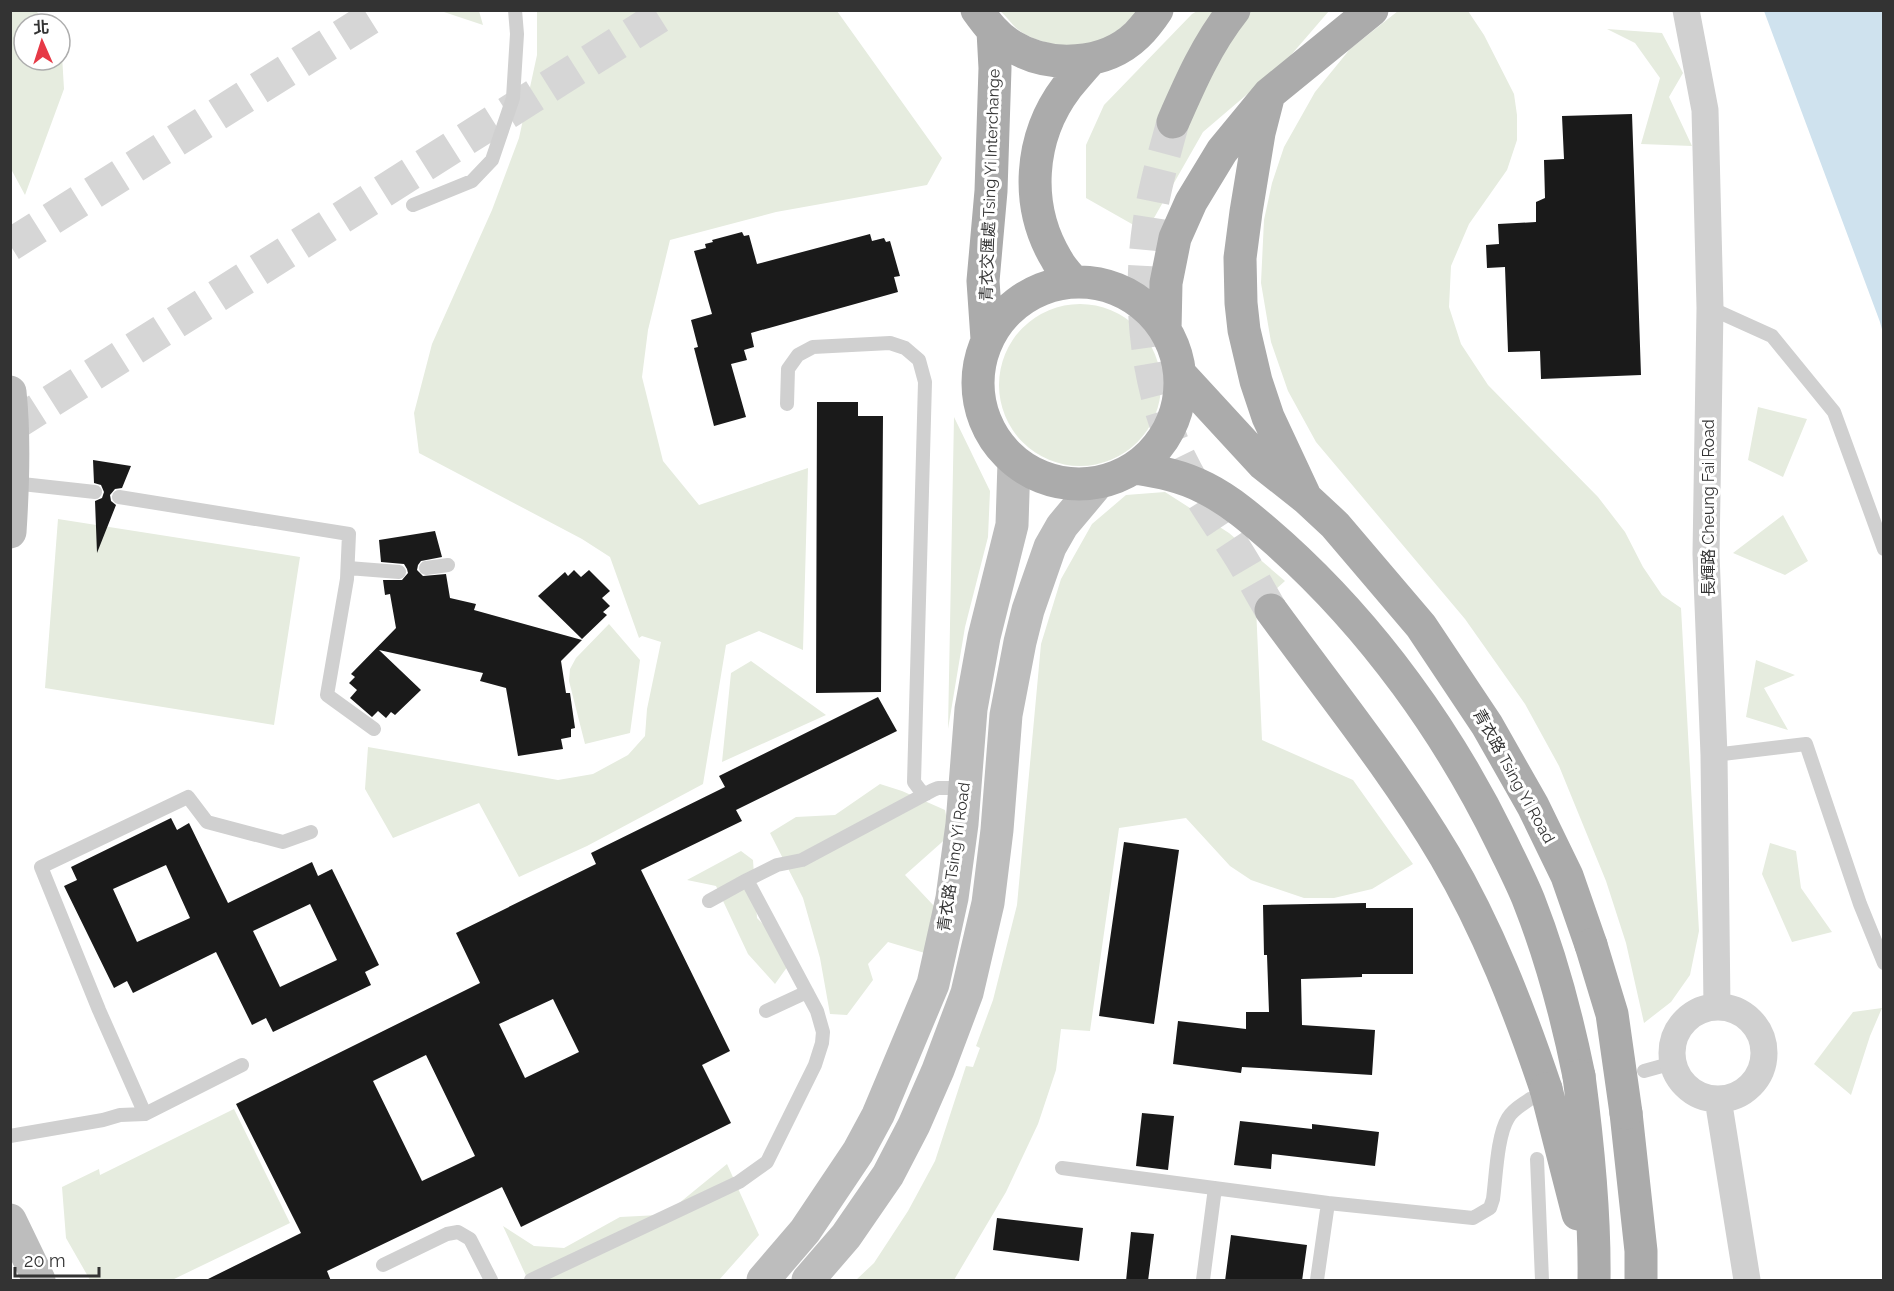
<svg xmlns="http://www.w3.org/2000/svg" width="1894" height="1291" viewBox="0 0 1894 1291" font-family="Raleway,'Noto Sans TC',sans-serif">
<rect width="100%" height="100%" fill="#fff"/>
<path fill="#e6ecdf" d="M 1199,10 L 1329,11 L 1285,62 L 1203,132 L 1146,232 L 1086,198 L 1086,145 L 1104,105 L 1192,14 Z
M 10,11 L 36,11 L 48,24 L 24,24 L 24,60 L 60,60 L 60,37 L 61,38 L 64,89 L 25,195 L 11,169 Z
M 441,11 L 479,11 L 483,25 Z
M 537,11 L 837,11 L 942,158 L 927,185 L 776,212 L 670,240 L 648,330 L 642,377 L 663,461 L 699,505 L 808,468 L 803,650 L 759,631 L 726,645 L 703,784 L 587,846 L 519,877 L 479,803 L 393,838 L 365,789 L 368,747 L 558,780 L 593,774 L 628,755 L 645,736 L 647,709 L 661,642 L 642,636 L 639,638 L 610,557 L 582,539 L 419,453 L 414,413 L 432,344 L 492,210 L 519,138 L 537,55 Z
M 1000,11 L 1138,11 C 1127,22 1117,33 1102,40 C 1078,51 1036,45 1016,28 C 1011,23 1006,16 1000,11 Z
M 1398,11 L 1468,11 L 1484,35 L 1514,94 L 1517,115 L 1517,140 L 1507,170 L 1469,224 L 1451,266 L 1449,307 L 1461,344 L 1488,385 L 1598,497 L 1625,532 L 1643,567 L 1662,595 L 1681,608 L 1699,931 L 1690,975 L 1671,1002 L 1644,1023 L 1626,943 L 1606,881 L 1559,766 L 1525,704 L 1465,619 L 1316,442 L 1288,391 L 1271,342 L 1261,283 L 1264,220 L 1272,183 L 1284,147 L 1315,92 L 1350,49 Z
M 1607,29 L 1662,33 L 1683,73 L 1669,97 L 1692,146 L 1641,144 L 1660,78 L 1635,43 Z
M999 385a81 81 0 1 1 162 0a81 81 0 1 1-162 0Z
M 1758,407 L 1807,419 L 1783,477 L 1748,460 Z
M 954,417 L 990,491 L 988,537 L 965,627 L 948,729 Z
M 1165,492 L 1229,533 L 1285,581 L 1256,607 L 1262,740 L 1353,780 L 1413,864 L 1372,889 L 1334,898 L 1304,898 L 1251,880 L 1230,866 L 1186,818 L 1119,828 L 1090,1031 L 1061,1029 L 1056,1070 L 1038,1124 L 1006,1192 L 954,1280 L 856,1280 L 874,1263 L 908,1211 L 935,1161 L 966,1066 L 973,1067 L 980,1048 L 976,1046 L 993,1000 L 1017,905 L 1041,644 L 1061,579 L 1092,524 L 1126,495 Z
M 1783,515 L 1808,561 L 1785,575 L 1733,553 Z
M 58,519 L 300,557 L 274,725 L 45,688 Z
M 609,624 L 640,660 L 630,733 L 585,744 L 569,681 L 570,669 L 576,658 Z
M 1756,660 L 1795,675 L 1764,688 L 1788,730 L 1746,717 Z
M 751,661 L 826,715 L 722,762 L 731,673 Z
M 880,784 L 902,791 L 945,810 L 950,835 L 905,875 L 934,906 L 928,954 L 888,942 L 868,964 L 873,980 L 847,1015 L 830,1014 L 820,958 L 803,898 L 770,833 L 796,817 L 835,815 Z
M 1770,843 L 1796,851 L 1801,888 L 1832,932 L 1792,942 L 1762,874 Z
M 741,851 L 753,860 L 757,918 L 795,956 L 775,984 L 748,954 L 716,886 L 687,880 Z
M 1882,1008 L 1870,1036 L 1851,1095 L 1814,1064 L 1853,1012 Z
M 234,1109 L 290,1223 L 172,1280 L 90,1280 L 66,1238 L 62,1187 L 99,1169 L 100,1175 Z
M 727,1164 L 759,1235 L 719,1280 L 528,1280 L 503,1226 L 534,1246 L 564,1248 L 620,1217 L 659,1215 L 678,1204 Z"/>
<path fill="#cfe2ee" d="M 1764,11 L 1883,11 L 1883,333 L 1880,322 Z"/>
<path fill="#1a1a1a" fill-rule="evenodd" d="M 1632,114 L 1641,375 L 1541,379 L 1540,351 L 1508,352 L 1505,267 L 1487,268 L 1486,245 L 1499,244 L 1498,224 L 1536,222 L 1536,202 L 1545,198 L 1544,160 L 1564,159 L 1562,116 Z
M 742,232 L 744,236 L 749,235 L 757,264 L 870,234 L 872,241 L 884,238 L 886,242 L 890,241 L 900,276 L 894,277 L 898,292 L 751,333 L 754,347 L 744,350 L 747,360 L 731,364 L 746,417 L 714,426 L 694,348 L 698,347 L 691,320 L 712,314 L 694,251 L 706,248 L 705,244 L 713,242 L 712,240 Z
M 817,402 L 858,402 L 858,416 L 883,416 L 881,692 L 816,693 Z
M 93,460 L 131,466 L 122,488 L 115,489 L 110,495 L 111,501 L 116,505 L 97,553 L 95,501 L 102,498 L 104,492 L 101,485 L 94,483 Z
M 435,531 L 442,557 L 421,561 L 418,565 L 417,570 L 423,576 L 446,574 L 450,598 L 476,604 L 474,610 L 582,640 L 561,661 L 566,693 L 570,693 L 575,728 L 571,729 L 571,737 L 561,739 L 563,749 L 518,756 L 506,688 L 480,681 L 483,673 L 379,650 L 421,690 L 395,715 L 391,712 L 386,718 L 378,711 L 372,717 L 350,698 L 357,690 L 349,683 L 355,677 L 351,674 L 396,628 L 390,594 L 385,595 L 383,580 L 402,580 L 408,573 L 407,569 L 404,564 L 381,562 L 379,540 Z
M 574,570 L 581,577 L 589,570 L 610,591 L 602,598 L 610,606 L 603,612 L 607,615 L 582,639 L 538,596 L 565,572 L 568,576 Z
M 878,697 L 897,731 L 736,810 L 742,821 L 641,870 L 730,1051 L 702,1065 L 731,1123 L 521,1227 L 502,1187 L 327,1271 L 331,1281 L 204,1281 L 301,1233 L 236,1104 L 480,983 L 456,933 L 596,864 L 591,853 L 725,787 L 719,776 ZM 553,999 L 579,1052 L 525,1078 L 499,1024 ZM 426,1055 L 475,1156 L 422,1181 L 373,1081 Z
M 171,818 L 177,830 L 189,823 L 228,903 L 312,862 L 318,876 L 332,869 L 379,965 L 365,972 L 371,985 L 273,1032 L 266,1018 L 252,1025 L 216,952 L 133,993 L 127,981 L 114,988 L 64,886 L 77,880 L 71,867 ZM 166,865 L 190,918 L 137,942 L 113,889 ZM 310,904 L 337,960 L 280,987 L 253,931 Z
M 1124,842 L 1179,850 L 1154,1024 L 1099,1016 Z
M 1366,903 L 1366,908 L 1413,908 L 1413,974 L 1362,974 L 1362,977 L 1301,979 L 1302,1025 L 1375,1030 L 1372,1075 L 1242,1067 L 1241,1073 L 1173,1064 L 1178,1021 L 1246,1029 L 1246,1012 L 1269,1012 L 1267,955 L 1264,955 L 1263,905 Z
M 1142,1113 L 1174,1116 L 1168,1170 L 1136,1166 Z
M 1240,1121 L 1312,1129 L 1312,1124 L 1379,1132 L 1375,1166 L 1272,1154 L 1271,1169 L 1234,1165 Z
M 997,1218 L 1083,1228 L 1079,1261 L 993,1250 Z
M 1131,1232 L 1154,1234 L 1148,1281 L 1126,1281 Z
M 1231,1235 L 1307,1245 L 1302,1281 L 1225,1281 Z"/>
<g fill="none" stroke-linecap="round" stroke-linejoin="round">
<path stroke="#d6d6d6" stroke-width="33" stroke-dasharray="33 16" stroke-linecap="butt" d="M 1173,122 C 1164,155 1154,189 1149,223 C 1138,298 1145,376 1174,446 C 1189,481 1211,512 1232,544 C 1246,565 1258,588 1271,610"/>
<path stroke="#d6d6d6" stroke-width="33" stroke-dasharray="33 16" stroke-linecap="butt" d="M 10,245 L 383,10
M 10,427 L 670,10"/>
<path stroke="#d0d0d0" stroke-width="14" d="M 413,205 L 472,181 L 492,160 L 513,98 L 517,34 L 515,10
M 1710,308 L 1772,336 L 1834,412 L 1884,549
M 787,404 L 788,369 L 798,355 L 813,347 L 890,343 L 905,348 L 919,360 L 925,382 L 914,782 L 920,790 L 926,794
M 13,483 L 95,492
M 119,497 L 349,534 L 347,579 L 327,695 L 374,729
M 348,568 L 399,572
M 426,568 L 448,565
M 1714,755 L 1806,744 L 1860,904 L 1884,963
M 709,901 L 747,880
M 766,1011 L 807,992
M 1644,1071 L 1673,1063
M 145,1114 L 99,1010 L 41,867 L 188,797 L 207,822 L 283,842 L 311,832
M 10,1136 L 103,1120 L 120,1115 L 145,1114 L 242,1065
M 1537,1159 L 1542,1280
M 1062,1168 L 1328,1203 L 1473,1218 L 1490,1208 L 1493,1199 C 1496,1177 1497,1136 1508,1118 C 1513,1109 1522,1105 1530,1099
M 383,1265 L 447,1234 L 458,1232 L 470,1239 L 491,1280
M 531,1280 L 739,1182 L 767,1162 L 815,1065 L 822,1043 L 823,1032 L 817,1011 L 747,880 L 777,865 L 802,860 L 933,790 L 938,788 L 965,788
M 1203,1280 L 1215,1188
M 1317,1280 L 1328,1203"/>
<path stroke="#d0d0d0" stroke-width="27" d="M 1686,10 L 1705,110 L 1710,308 L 1706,554 L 1714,755 L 1717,1007
M1672 1053a46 46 0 1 1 92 0a46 46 0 1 1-92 0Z
M 1718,1099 L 1747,1280"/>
<path stroke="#bdbdbd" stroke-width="33" d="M 10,392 C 15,439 13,486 10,532
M 10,1220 L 39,1280
M 763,1280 L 805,1231 L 858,1152 L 878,1115 L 933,984 L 952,898 L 962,824 L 971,709 L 984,637 L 1012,525 L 1014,462
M 808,1280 L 846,1236 L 888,1175 L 914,1125 L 938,1070 L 967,993 L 988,903 L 997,830 L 1006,715 L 1020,642 L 1028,610 L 1050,547 L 1062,526 L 1098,483"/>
<path stroke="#ababab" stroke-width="33" d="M 977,10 C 987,24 997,37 1012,46 C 1049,69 1105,66 1137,35 C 1144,28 1151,19 1157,10
M 1269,94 L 1259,133 L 1246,212 L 1240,258 L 1241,303 L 1244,330 L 1256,381 L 1268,417 L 1304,494
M 1173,122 C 1190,83 1207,44 1234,10
M978 383a101 101 0 1 1 202 0a101 101 0 1 1-202 0Z
M 1074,282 C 1068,275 1061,268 1057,260 C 1024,206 1029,137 1067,87 C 1075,77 1083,68 1091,59
M 1165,330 L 1166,283 L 1175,238 L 1191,202 L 1222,151 L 1269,94 L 1372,10
M 987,339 L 983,281 L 991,191 L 995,68 L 993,31
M 1180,374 L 1263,464 L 1306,498 L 1335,525 L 1421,626 L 1487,725 L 1533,806 L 1567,876 L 1591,945
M 1135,468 C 1160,472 1182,476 1205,488 C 1233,502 1257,524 1281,545 C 1373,628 1448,732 1502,843 C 1511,862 1521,881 1529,901 C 1551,957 1567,1017 1579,1076
M 1271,610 C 1330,691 1394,770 1445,856 C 1488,929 1519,1009 1546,1089
M 1626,1113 L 1641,1251 L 1641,1280"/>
<path stroke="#ababab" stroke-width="33" d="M 1591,945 L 1612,1014 L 1626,1113
M 1579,1076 C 1588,1144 1595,1212 1594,1280
M 1546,1089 L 1578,1214"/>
</g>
<g text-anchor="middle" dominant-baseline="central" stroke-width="6" stroke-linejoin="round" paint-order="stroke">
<g font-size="16" fill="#333" stroke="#fff">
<text transform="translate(990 185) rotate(-88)">青衣交匯處 Tsing Yi Interchange</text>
<text transform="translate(1708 508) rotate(-90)">長輝路 Cheung Fai Road</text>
<text transform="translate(1514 776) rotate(61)">青衣路 Tsing Yi Road</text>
<text transform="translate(954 857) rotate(-82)">青衣路 Tsing Yi Road</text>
</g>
</g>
<rect width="1894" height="1291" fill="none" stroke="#333333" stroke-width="24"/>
<g transform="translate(42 42) rotate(357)"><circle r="28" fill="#ffffff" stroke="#adadad" stroke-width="1.5"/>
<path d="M0-4.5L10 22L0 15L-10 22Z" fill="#e63946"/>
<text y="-9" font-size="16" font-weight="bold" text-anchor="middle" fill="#333333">北</text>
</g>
<path d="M15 1267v9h84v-9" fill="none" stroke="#333333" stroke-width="3"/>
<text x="24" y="1267" font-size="18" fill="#333333" stroke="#ffffff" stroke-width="4.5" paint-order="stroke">20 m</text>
</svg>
